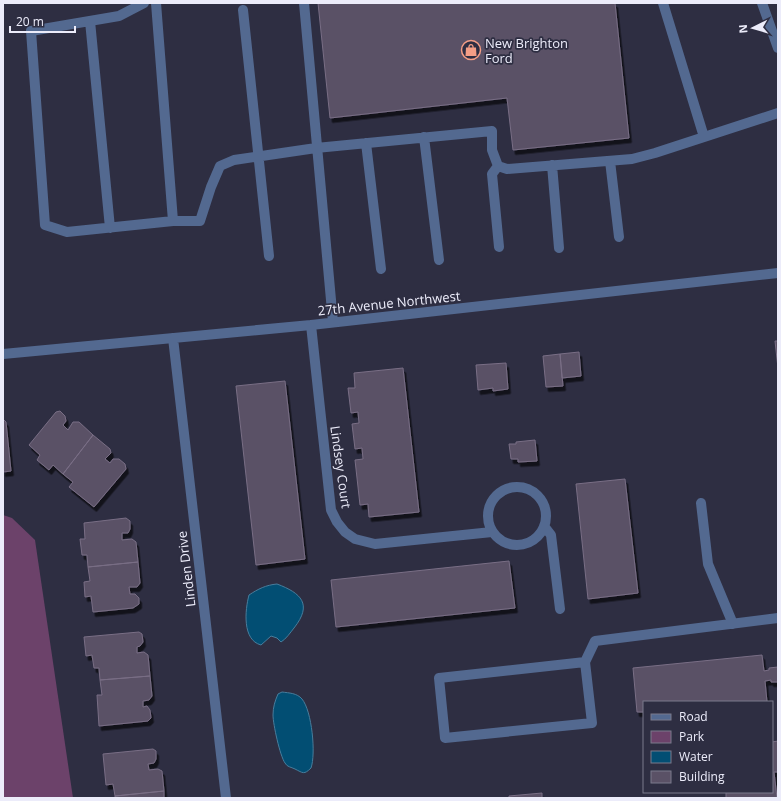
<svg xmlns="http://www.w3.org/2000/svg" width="781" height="801" viewBox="0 0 781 801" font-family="'Open Sans',sans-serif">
<defs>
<filter id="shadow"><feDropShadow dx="2.5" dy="4.5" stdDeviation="0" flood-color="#0009"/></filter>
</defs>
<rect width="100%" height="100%" fill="#2e2e42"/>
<path fill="#6c426a" d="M 3,515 L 12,518 L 35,540 L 73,798 L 3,798 Z"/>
<path fill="#024e73" stroke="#487d9c" d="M 277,584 C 301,593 313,604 294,628 C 290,633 286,639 281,642 L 277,638 L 271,636 L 261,645 C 242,640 245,610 249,595 C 258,589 266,585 277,584 Z
M 282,692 C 289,693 297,693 302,699 C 312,711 316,754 311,768 C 304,775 303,773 295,769 C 291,767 287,767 285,763 C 280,756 273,724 273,715 C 273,707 275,701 278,694 Z"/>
<path fill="#5a5166" stroke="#796e85" filter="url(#shadow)" d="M 318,3 L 615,3 L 629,138 L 513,150 L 507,98 L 330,118 Z
M 775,341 L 778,341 L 778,368 Z
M 579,352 L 581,376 L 562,378 L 560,354 Z
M 560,354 L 563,386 L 546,387 L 543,356 Z
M 506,363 L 508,389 L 493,391 L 493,388 L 478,390 L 476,365 Z
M 403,368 L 419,512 L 369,517 L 368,504 L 360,505 L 355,460 L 363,459 L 362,448 L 355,449 L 352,424 L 359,423 L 358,412 L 351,413 L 348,388 L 355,388 L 354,373 Z
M 285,381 L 305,559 L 256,565 L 236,386 Z
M 60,411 L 65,416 L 66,421 L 63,425 L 68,430 L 73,422 L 79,422 L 93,435 L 63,474 L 53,465 L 49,470 L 37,460 L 40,455 L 29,445 L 56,412 Z
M 3,419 L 6,422 L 11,471 L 3,472 Z
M 93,435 L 110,449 L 111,453 L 105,459 L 110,463 L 113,459 L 119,459 L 125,464 L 126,469 L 94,507 L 69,487 L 73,482 L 63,474 Z
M 535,440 L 537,461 L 518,462 L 518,459 L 511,459 L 509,444 L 516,444 L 516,442 Z
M 625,479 L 638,593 L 588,599 L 576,484 Z
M 126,518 L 130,521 L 130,529 L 128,533 L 122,533 L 122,540 L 132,539 L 136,542 L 138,562 L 88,567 L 87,555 L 82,555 L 80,539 L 85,539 L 84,523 Z
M 509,561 L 515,608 L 336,627 L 331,580 Z
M 138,562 L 140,583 L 137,587 L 129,587 L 130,594 L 135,594 L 139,598 L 139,604 L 133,608 L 93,612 L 91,596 L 85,597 L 84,582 L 90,581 L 88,567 Z
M 139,632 L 142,634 L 143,642 L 140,646 L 137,647 L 137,653 L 144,652 L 148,655 L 150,676 L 100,680 L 99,668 L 94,668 L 92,655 L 86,656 L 84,637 Z
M 762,655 L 764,671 L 769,670 L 769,668 L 778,667 L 778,682 L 771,682 L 771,680 L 765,681 L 767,702 L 644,702 L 644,712 L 637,712 L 633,668 Z
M 150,676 L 152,696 L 149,700 L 143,701 L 143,707 L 147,706 L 150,710 L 151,718 L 148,721 L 99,726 L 97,695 L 102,695 L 100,680 Z
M 778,741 L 778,772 L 774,772 L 777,798 L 726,798 L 726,792 L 772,792 L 772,742 Z
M 153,749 L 156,751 L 156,759 L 154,763 L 148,764 L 149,770 L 158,769 L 162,771 L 164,791 L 115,796 L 113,784 L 106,785 L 103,754 Z
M 164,791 L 164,798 L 115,798 L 115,796 Z
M 542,793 L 542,798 L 509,798 L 509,796 Z"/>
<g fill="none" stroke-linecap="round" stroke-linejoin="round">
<path stroke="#536990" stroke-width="10" d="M 144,3 L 119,16 L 31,31 L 45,225 L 67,232 L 173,221 L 156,3
M 304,3 L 333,322
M 663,3 L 704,137
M 762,3 L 778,48
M 243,10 L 269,256
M 90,21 L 110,228
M 424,137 L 439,260
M 366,143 L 381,269
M 610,161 L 619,237
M 552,165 L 559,248
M 498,166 L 492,174 L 499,247
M 173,221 L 200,221 L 211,187 L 220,166 L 234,160 L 316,148 L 492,131 L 492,150 L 498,166 L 507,169 L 632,159 L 655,153 L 778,113
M 311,325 L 331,510 L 337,522 L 345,532 L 355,539 L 375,544 L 492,532
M 173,338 L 226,798
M 3,354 L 311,325 L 778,273
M488 516a29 29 0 1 1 58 0a29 29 0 1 1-58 0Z
M 701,503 L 708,564 L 733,624
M 544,526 L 551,535 L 560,609
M 585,662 L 439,678 L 445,738 L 592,723 L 585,662 L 595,641 L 778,618"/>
</g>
<defs>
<g id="shop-ring" transform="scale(1)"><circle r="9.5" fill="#2e2e42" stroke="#f49e86" stroke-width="1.5"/><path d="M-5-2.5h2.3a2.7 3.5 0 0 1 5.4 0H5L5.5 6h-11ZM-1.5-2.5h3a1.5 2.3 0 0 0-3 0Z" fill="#f49e86"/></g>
</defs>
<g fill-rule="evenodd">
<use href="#shop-ring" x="471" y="50"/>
</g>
<g text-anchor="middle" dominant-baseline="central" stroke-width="3.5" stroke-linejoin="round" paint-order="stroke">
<g font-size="13" fill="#ececfa" stroke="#2e2e42" text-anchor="start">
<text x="485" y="43">New Brighton<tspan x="485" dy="15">Ford</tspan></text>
</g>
<g font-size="13" fill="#ececfa" stroke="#2e2e42">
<text transform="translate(389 303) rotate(-6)">27th Avenue Northwest</text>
<text transform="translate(341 467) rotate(82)">Lindsey Court</text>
<text transform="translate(186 569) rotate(-97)">Linden Drive</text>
</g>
</g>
<rect width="781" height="801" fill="none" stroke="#ececfa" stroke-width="8"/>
<rect x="643" y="701" width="130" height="92" fill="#2e2e42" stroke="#7a7a8c"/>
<rect x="651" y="714" width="20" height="6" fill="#536990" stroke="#7a7a8c"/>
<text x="679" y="721" font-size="12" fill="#ececfa">Road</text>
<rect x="651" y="731" width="20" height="12" fill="#6c426a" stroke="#7a7a8c"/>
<text x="679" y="741" font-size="12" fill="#ececfa">Park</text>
<rect x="651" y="751" width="20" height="12" fill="#024e73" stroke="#7a7a8c"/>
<text x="679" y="761" font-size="12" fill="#ececfa">Water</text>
<rect x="651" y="771" width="20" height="12" fill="#5a5166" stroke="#7a7a8c"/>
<text x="679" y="781" font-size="12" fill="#ececfa">Building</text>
<g transform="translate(753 28) rotate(265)" stroke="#2e2e42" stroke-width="3" paint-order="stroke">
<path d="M0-3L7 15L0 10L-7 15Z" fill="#ececfa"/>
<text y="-6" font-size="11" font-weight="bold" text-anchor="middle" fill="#ececfa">N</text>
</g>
<path d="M10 26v6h65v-6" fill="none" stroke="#ececfa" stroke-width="2"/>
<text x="16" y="26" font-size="12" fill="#ececfa" stroke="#2e2e42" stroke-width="3" paint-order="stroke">20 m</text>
</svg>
